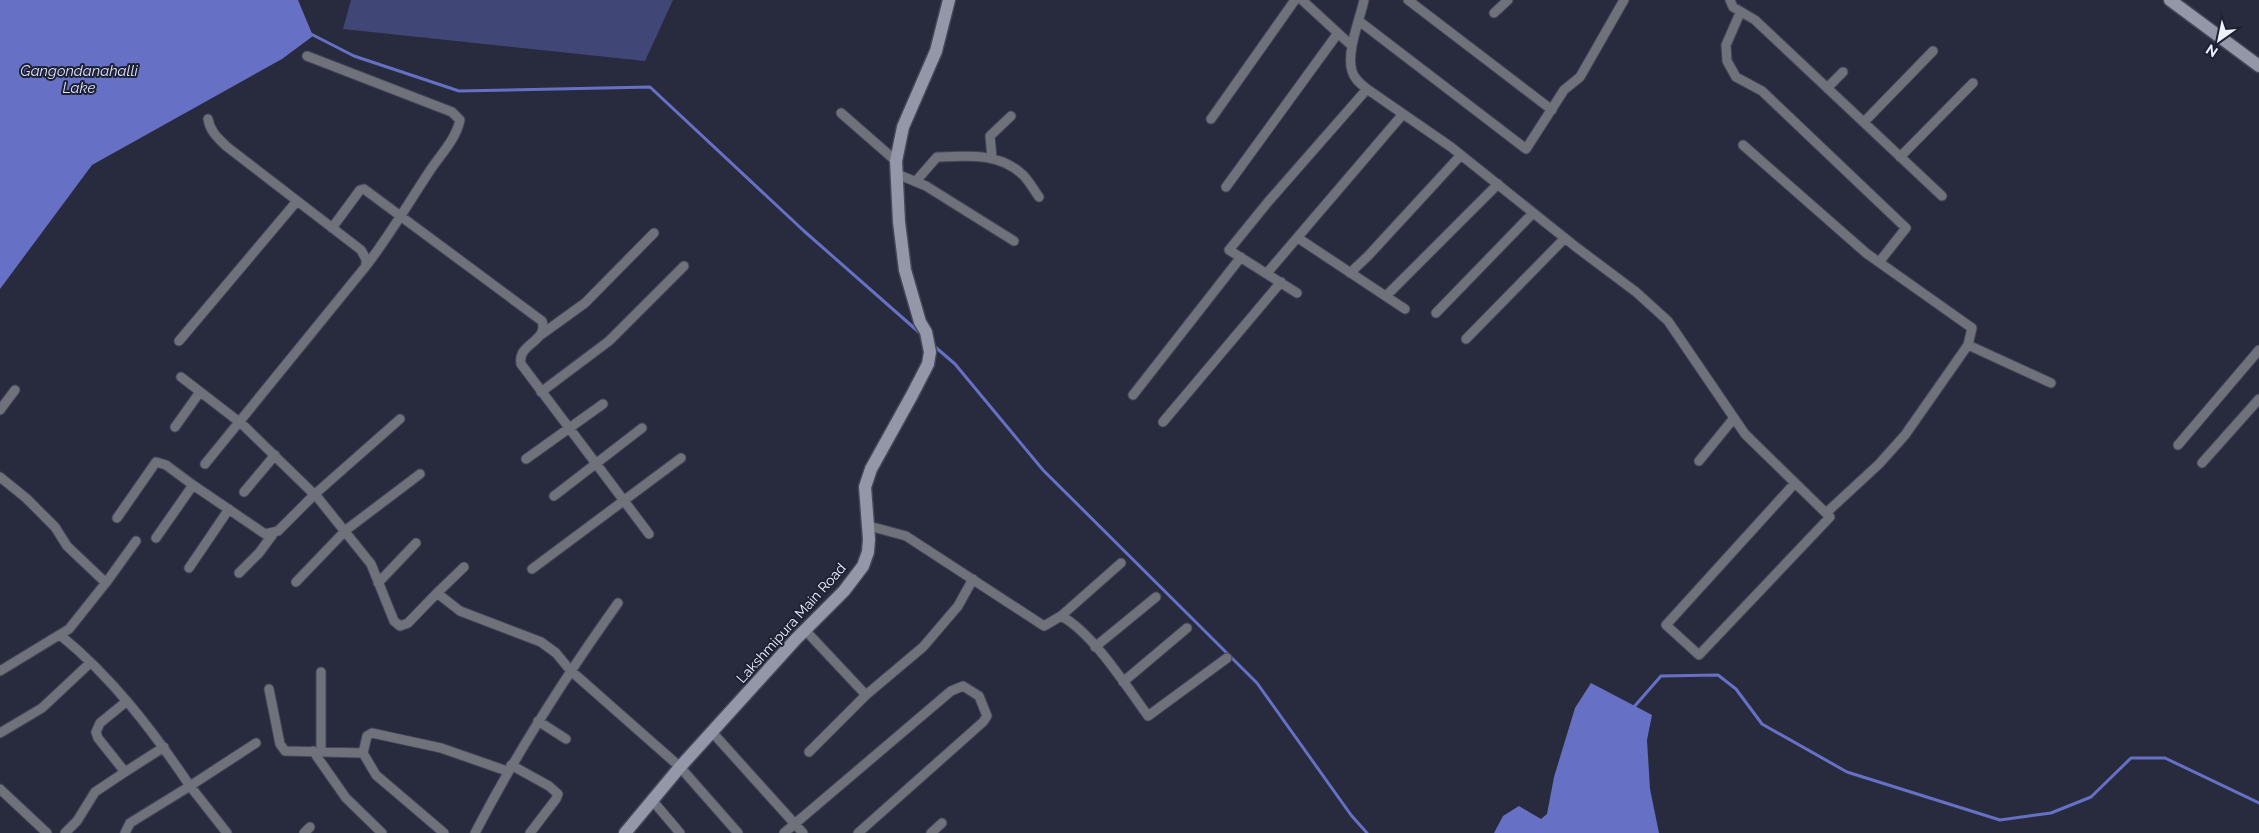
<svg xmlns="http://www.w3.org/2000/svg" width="2259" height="833" viewBox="0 0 2259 833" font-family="Raleway,sans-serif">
<rect width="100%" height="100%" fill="#282b3e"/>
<path fill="#404675" d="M 351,0 L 673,0 L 645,61 L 343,29 Z"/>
<path fill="#6670c4" d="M 0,0 L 298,0 L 313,36 L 282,59 L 92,165 L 0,289 Z
M 1591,683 L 1652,715 L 1647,740 L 1650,789 L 1659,833 L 1494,833 L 1503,816 L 1519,806 L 1541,819 L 1547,814 L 1554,777 L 1575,708 Z"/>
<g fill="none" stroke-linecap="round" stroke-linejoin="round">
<path stroke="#6670c4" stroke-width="3" d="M 311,34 L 354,56 L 459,91 L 650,87 L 804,231 L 921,334
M 933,345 L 955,364 L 1043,470 L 1257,683 L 1351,815 L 1367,833
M 1633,708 L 1661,676 L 1718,675 L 1736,689 L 1762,724 L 1847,772 L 2000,820 L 2051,813 L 2091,797 L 2131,758 L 2165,758 L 2259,803"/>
<g stroke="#444759" stroke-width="11">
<path id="street" d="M 1302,0 L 1352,46
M 1364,0 C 1360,19 1346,52 1352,71 C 1354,79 1361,84 1367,89 L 1451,147 L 1576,247 L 1636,292 L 1668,321 L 1745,434 L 1830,517 L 1699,655 L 1666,625 L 1795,483
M 1408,0 L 1552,110
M 1730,0 L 1733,7 L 1755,20 L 1942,196
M 1494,13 L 1508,0
M 1740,13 L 1726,45 L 1727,61 L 1736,77 L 1762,91 L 1906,228 L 1880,261
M 1359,21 L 1526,149 L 1564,90 L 1580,77 L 1624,0
M 307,56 L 452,112 L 460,120 C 456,139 441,154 431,169 C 409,202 390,235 366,266
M 1827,88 L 1843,72
M 841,113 L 896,161
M 1211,119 L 1295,0
M 1864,122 L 1933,51
M 1743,145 L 1866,253 L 1972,328 L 1968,345 L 1905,435 L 1879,464 L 1826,513
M 1900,157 L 1973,83
M 992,158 L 990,136 L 1011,116
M 897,174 L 926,186 L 1014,241
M 916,181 L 937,157 C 967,156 999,152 1023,175 C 1029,181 1034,190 1039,197
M 1226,187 L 1338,33
M 332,228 L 360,190 L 364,189 L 542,321 C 549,342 517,343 521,364 L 649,534
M 1298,238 L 1405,309
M 1267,273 L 1403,114
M 1350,273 L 1368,256 L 1461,155
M 1297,293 L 1229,250 L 1268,202 L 1367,89
M 1386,296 L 1498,184
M 1436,313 L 1533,213
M 542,334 L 585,303 L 654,233
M 1466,339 L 1565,238
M 179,341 L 297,201
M 1968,345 L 2051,383
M 181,377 L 242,424 L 318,498 L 371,564 L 394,621 L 400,626 L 408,623 L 437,593 L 460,611 L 541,642 L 556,653 L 570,670 L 680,767 L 738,833
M 541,392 L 609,341 L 684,266
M 1133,395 L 1241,257
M 0,410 L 15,390
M 1163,422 L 1281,282
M 175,427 L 200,392
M 2178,445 L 2259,350
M 526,459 L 603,404
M 1699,461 L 1734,418
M 2202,463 L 2259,399
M 205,464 L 366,266 L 366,259 L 361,250 L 226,146 C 217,137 210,131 208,119
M 0,477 L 26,498 L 55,527 L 67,546 L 106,583
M 244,492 L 275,455
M 554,496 L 642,428
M 117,518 L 156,462 L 166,465 L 193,485
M 869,526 L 906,536 L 1044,626 L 1061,616 C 1092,632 1127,687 1148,716 L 1227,658
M 156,538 L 193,485 L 265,534 L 278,531 L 315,494 L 400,419
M 189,568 L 229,509
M 532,569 L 681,458
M 239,573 L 259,553 L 273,534
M 296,582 L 346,530 L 420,474
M 378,583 L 416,543
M 437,593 L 464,567
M 1061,616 L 1121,563
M 805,630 L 866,695
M 60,635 C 112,677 153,731 190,786 L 256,743
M 1095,647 L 1156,597
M 0,671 L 69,629 L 108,580 L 136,541
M 321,672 L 321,751
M 1123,682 L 1187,628
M 269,689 L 280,744 L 285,751 L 363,753
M 127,701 L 100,723 L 96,732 L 98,738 L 125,772 L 164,747
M 538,721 L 566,739
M 712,732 L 803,833
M 0,733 L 42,708 L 90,663
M 313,751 L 346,798 L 382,833
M 809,752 L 866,695 L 923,647 L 958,606 L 973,579
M 511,765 L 549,786 L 558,794 L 556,799 L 530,833
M 0,789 L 47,833
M 652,800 L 680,833
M 65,833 L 77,821 L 95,792 L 125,772
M 125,833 L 130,823 L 190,786 L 227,833
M 304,833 L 310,827
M 444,833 L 376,775 L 363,753 L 367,736 L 372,733 L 441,748 L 507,771
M 475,833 C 517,752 565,677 618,603
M 784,833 L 951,691 L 963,686 L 979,696 L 987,716 L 983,722 L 858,833
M 931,833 L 942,823"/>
</g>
<g stroke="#444759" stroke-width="15">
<path id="secondary" d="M 2170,0 L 2259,66
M 625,833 L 680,767 L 796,639 L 844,591 L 863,566 L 868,552 L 869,539 L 865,487 L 871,469 L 912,395 L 928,364 L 930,352 L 926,332 L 920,322 L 905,270 L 899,222 L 896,161 L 903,127 L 936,51 L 949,0"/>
</g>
<use href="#street" stroke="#6f717b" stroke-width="9"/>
<use href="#secondary" stroke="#9497a7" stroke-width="12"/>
</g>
<g text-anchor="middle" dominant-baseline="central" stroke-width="4" stroke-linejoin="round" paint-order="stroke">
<g font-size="14" fill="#eef1fe" stroke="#1e2134">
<text transform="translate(791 623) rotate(-48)">Lakshmipura Main Road</text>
</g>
<g font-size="15" font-style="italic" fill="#dee2f9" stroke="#1e2134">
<text x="79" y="71">Gangondanahalli<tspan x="79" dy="17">Lake</tspan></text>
</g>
</g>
<g transform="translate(2219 40) rotate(213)" stroke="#1e2134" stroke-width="4" paint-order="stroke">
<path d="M0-4L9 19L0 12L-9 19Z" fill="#eef1fe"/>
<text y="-8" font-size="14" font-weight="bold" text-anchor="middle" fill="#eef1fe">N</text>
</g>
</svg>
